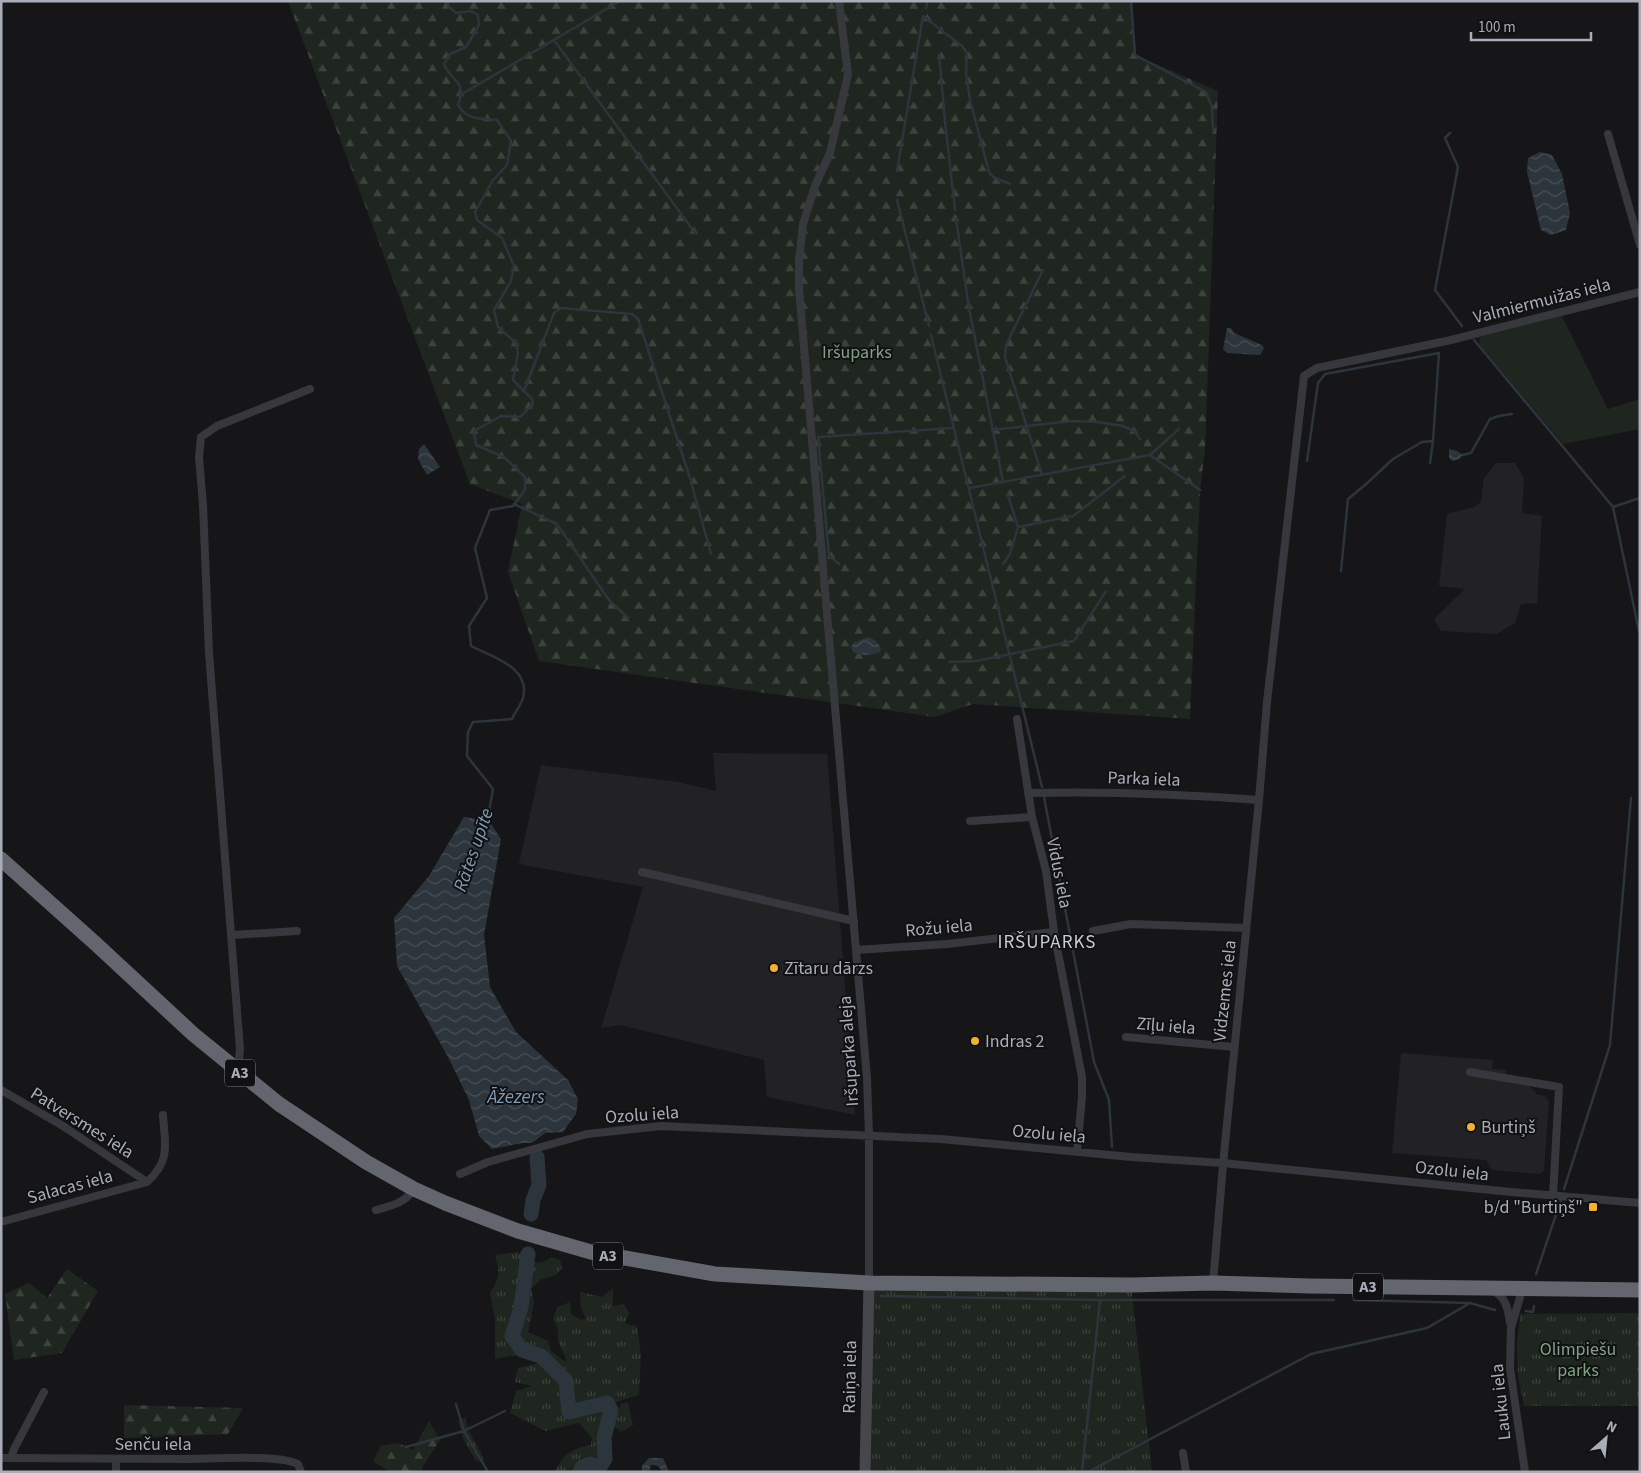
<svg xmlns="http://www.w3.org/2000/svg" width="1641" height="1473" viewBox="0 0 1641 1473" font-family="'Source Sans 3',sans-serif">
<defs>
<pattern id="grass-tufts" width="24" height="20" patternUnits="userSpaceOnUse" patternTransform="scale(1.25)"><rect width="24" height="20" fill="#1e261f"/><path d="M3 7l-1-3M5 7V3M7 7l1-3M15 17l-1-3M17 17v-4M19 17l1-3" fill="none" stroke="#3c433d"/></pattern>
<pattern id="forest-firs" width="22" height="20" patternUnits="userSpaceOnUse" patternTransform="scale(1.25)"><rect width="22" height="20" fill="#1e261f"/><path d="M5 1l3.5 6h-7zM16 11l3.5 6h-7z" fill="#3c433d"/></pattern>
<pattern id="water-waves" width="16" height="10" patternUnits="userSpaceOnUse" patternTransform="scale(1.25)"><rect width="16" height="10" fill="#2c353c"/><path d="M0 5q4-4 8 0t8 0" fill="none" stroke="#485056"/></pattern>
</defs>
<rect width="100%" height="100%" fill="#161618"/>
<path fill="#222225" d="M 1496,463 L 1515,463 L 1524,478 L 1522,513 L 1542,516 L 1537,603 L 1521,604 L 1515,623 L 1497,634 L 1441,631 L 1434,619 L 1465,589 L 1439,586 L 1447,514 L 1474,507 L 1481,502 L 1484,478 Z
M 713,753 L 827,754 L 855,1115 L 767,1097 L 764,1060 L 620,1025 L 601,1028 L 643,887 L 519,864 L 541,765 L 678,782 L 716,791 Z
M 1401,1053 L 1493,1060 L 1492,1069 L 1506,1070 L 1505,1082 L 1529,1086 L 1537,1094 L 1545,1096 L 1549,1101 L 1544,1171 L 1539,1174 L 1492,1170 L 1486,1160 L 1392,1153 Z"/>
<path fill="url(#grass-tufts)" d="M 518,1252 C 533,1261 536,1268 552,1257 L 560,1260 L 562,1268 L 556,1275 L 540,1280 L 531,1289 L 534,1302 L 528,1332 L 548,1341 L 551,1351 L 564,1361 L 567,1361 L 558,1341 L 558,1329 L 553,1319 L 557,1307 L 570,1302 L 571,1314 L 581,1320 L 586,1318 L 581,1309 L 580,1292 L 602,1297 L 613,1288 L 613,1306 L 624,1304 L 629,1313 L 625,1324 L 637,1326 L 641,1356 L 639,1395 L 613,1403 L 611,1424 L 604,1438 L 605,1459 L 599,1468 L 590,1464 L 582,1467 L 580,1472 L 554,1472 C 566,1453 568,1450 591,1445 L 592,1438 L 579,1423 L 545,1431 L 510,1413 L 516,1391 L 532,1386 L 515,1382 L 518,1368 L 539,1363 L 515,1355 L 495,1359 L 495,1319 L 490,1293 C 500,1278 500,1272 495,1255 Z
M 869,1283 L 1131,1285 L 1152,1472 L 865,1472 Z
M 1640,1313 L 1640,1406 L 1524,1406 L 1518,1376 L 1517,1351 L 1520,1314 Z
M 621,1403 L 628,1403 L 633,1425 L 621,1432 L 614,1426 Z
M 466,1417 C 466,1433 479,1445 484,1460 L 476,1461 L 464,1441 L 458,1421 Z"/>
<path fill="url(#forest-firs)" d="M 288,1 L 1131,1 L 1135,55 L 1218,91 L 1205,450 L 1200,490 L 1190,719 L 973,704 L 935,717 L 539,661 L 508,572 L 522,504 L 470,484 Z
M 67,1269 L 98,1291 L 62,1353 L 14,1360 L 5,1294 L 29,1283 L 47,1298 Z
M 124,1405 L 243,1408 L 228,1434 L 124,1438 Z
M 429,1421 L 440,1440 C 434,1451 425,1460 421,1472 L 390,1472 L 373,1461 L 381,1446 L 398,1443 L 413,1450 Z"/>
<path fill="#1e261f" d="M 1562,316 L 1608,409 L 1640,399 L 1640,429 L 1563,444 L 1479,344 L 1480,337 Z
M 1529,1315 L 1535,1315 L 1538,1327 L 1533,1332 L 1538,1334 L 1538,1343 L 1531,1350 L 1517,1351 C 1518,1338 1516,1322 1529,1315 Z"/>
<path fill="url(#water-waves)" d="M 1540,152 L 1552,155 L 1562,174 L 1570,213 L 1566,230 L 1551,235 L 1541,230 L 1527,172 L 1528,158 Z
M 1227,328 L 1231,328 L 1234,333 L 1262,345 L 1264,348 L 1260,355 L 1227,353 L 1223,349 Z
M 424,444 L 440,467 L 427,475 L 418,459 L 419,449 Z
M 1449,449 L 1457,451 L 1463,455 L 1459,459 L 1453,461 L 1449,458 Z
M 868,637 C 874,640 877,641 881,648 L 880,652 C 873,656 859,656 853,652 L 851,648 L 853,643 Z
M 464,817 L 489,821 L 501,839 L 484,935 L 490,987 L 516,1032 L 568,1080 L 578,1099 L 576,1114 L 563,1132 L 545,1133 L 532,1143 L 522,1143 L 492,1149 L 479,1136 L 469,1100 L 448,1057 L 397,966 L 394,918 L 429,876 Z
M 649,1458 L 663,1458 L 669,1472 L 662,1472 C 660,1466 656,1465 651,1465 L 649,1472 L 642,1472 L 642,1466 Z"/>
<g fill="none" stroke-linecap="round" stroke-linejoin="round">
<path stroke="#2c353c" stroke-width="2.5" d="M 448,1 L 448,6 L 456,13 L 471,11 L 478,15 L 479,25 L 466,47 L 450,54 L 444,64 C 452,84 467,79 458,105 C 467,121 481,118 497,120 L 511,141 L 507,165 L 493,180 L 475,212 L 477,220 L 502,238 L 514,266 L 511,281 L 494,310 L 498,327 L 516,343 L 518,353 L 513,380 L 532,399 L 533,404 L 520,417 L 501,416 L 474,431 L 476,445 L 504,457 L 525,477 L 525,490 L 513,506 L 490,510 L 475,548 L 487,598 L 469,626 L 471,646 C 492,657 531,667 523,698 C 521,705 515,712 512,719 L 473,722 L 468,732 L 467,756 L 493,789 L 487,823
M 1131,1 L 1135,55 L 1206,92 L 1212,107 L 1213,130
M 926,8 L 928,1
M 554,40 L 695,233
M 939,55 L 945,121 L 955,210
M 462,94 L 620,1
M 1450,133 L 1445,138 L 1458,167 L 1435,290 L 1462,326
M 897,171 L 923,16 L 962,46 L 967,53 L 966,73 L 970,100 L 989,172 L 993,177 L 1010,184
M 897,200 L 929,326
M 956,219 L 969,308 L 1003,482
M 931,335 L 1042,787
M 1474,340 L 1613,507 L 1639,631
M 524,391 L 554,313 L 561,308 L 632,314 L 638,319 L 690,478 L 711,554
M 992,430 L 1072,421 L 1098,422 L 1123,426 L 1134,431 L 1140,439
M 1150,455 L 1179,429
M 1463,455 L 1471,453 L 1490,419 L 1499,416 L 1512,414
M 1307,461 L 1318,383 L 1325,374 L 1439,353 L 1433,441 L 1430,463
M 1042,475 L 1005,357 L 1006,345 L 1043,270
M 970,488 L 1150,455 L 1200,490
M 514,504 L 557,524 L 609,600 L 628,618
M 1613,507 L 1640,498
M 1018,527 L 1073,516 L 1125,476
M 839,564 L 829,556 L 818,437 L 954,428
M 1003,564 L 1010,554 L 1018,527 L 1008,495
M 1341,571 L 1348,499 L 1365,485 L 1393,459 L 1422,442 L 1433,441
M 949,662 L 976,661 L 1074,641 L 1106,591
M 1044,797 L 1094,1062 L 1109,1100 L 1112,1147
M 1564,1189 L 1610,1045 L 1631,798
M 1536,1274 L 1561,1200
M 881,1296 L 1100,1300 L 1334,1300
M 1354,1300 L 1470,1303 L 1495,1310
M 1526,1311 L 1533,1312 L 1534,1306
M 456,1404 L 464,1431 L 488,1472
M 406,1447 L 464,1431 L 505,1411
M 1082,1472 L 1100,1300
M 1088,1472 L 1311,1354 L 1427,1328 L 1470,1303"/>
<path stroke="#2c353c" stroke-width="15" d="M 531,1214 L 533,1200 L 539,1185 L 537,1157
M 528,1254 L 521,1307 L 512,1336 L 522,1350 L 541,1356 L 566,1381 L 569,1412 L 607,1403 L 611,1410 L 604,1438 L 605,1459 L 599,1468 L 590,1464 L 582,1467 L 580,1472"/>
<path stroke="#37383d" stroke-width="8" d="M 839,1 L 848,75 L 830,153 L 815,186 L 803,224 L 799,260 L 799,289 L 867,1078 L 869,1135 L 869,1283
M 1608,134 L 1640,245
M 1017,719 L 1032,817 L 1046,871 L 1054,932 L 1082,1077 L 1082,1097 L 1077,1152
M 1028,793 C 1106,791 1182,794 1259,800
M 970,821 L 1032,817
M 642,872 L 854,921
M 1093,931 L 1131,924 L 1246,928
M 232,935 L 297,931
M 856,950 L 947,944 L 1054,932
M 1126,1037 L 1234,1047
M 233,1067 L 239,1059 L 240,1049 L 209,653 L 203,505 L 199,457 L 201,437 L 217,426 L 310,389
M 1470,1072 L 1559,1087 L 1553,1196
M 1,1090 L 63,1126 L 147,1182
M 460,1174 L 488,1162 L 587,1134 L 661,1126 L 941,1139 L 1131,1157 L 1223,1163 L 1511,1192 L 1640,1203
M 376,1210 C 391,1206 405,1203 414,1189
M 1,1222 L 147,1182 C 171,1161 165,1144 163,1115
M 1213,1283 L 1224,1154 L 1259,800 L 1267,702 L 1304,376 L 1317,368 L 1451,340 L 1640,292
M 1523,1287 L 1511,1328 L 1510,1368 L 1525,1472
M 1493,1291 C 1507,1298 1508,1310 1510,1323
M 1183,1453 L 1186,1472
M 1,1458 C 62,1458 124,1459 185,1459 C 211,1459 278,1454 298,1464 L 301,1472
M 11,1458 L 14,1449 L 44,1392
M 116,1460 L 116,1472"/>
<path stroke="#45474d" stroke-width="11" d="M 865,1472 L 869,1283"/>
<path stroke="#63666e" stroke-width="15" d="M 1,859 L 96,944 L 193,1034 L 279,1104 L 366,1162 L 414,1189 L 445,1203 L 518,1231 L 591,1252 L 715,1274 L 869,1283 L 1131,1285 L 1213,1283 L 1309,1286 L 1640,1290"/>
</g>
<g fill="#f2b134" stroke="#111113" stroke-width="2">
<circle cx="774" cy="968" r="5"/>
<circle cx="975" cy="1041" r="5"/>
<circle cx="1471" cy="1127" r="5"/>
<rect x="1588" y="1202" width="10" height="10" rx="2.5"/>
</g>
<g text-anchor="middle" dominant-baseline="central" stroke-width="4" stroke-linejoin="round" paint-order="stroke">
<g fill="#111113" stroke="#7b7e86" stroke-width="1">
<rect x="225" y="1059.5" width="30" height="27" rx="4"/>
<rect x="593" y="1242.5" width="30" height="27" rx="4"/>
<rect x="1353" y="1273.5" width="30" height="27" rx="4"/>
</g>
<g font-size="16" font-weight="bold" fill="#a8adb8">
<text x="240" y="1073">A3</text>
<text x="608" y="1256">A3</text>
<text x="1368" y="1287">A3</text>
</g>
<g font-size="18" fill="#a8adb8" stroke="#111113">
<text transform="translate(1542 301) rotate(-14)">Valmiermuižas iela</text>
<text transform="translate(1144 779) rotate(2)">Parka iela</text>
<text transform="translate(1059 873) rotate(79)">Vidus iela</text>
<text transform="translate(939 928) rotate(-5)">Rožu iela</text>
<text transform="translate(1225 991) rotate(-84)">Vidzemes iela</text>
<text transform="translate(1166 1026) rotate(5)">Zīļu iela</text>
<text transform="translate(849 1051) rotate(-94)">Iršuparka aleja</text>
<text transform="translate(642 1115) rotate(-4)">Ozolu iela</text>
<text transform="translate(82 1123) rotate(32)">Patversmes iela</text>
<text transform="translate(1049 1134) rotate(5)">Ozolu iela</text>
<text transform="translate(1452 1171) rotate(6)">Ozolu iela</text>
<text transform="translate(70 1187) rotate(-15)">Salacas iela</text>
<text transform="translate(850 1377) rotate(-89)">Raiņa iela</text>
<text transform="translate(1501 1402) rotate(-96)">Lauku iela</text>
<text x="153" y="1444">Senču iela</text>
</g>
<g font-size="18" fill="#7fa381" stroke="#111113">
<text x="857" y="352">Iršuparks</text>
<text x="1578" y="1349">Olimpiešu<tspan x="1578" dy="21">parks</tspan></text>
</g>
<g font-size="18" fill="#a8adb8" stroke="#111113" text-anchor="start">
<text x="784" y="968">Zītaru dārzs</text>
<text x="985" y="1041">Indras 2</text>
<text x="1481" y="1127">Burtiņš</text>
<text x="1583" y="1207" text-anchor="end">b/d "Burtiņš"</text>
</g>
<g font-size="19" font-style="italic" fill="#7f9bb3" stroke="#111113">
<text transform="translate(474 850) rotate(-71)">Rātes upīte</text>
<text x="516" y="1097">Āžezers</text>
</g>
<g font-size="19" letter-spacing="1" fill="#c9ccd4" stroke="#111113">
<text x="1047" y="942">IRŠUPARKS</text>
</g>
</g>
<rect width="1641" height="1473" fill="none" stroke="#a8adb8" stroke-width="5"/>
<g transform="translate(1606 1438) rotate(27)" stroke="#111113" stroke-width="4" paint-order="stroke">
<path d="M0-4L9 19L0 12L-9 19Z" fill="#a8adb8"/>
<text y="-8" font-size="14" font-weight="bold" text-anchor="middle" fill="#a8adb8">N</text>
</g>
<path d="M1471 32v8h120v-8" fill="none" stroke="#a8adb8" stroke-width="2.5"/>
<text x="1478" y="32" font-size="15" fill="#a8adb8" stroke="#111113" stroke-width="4" paint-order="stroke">100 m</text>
</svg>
